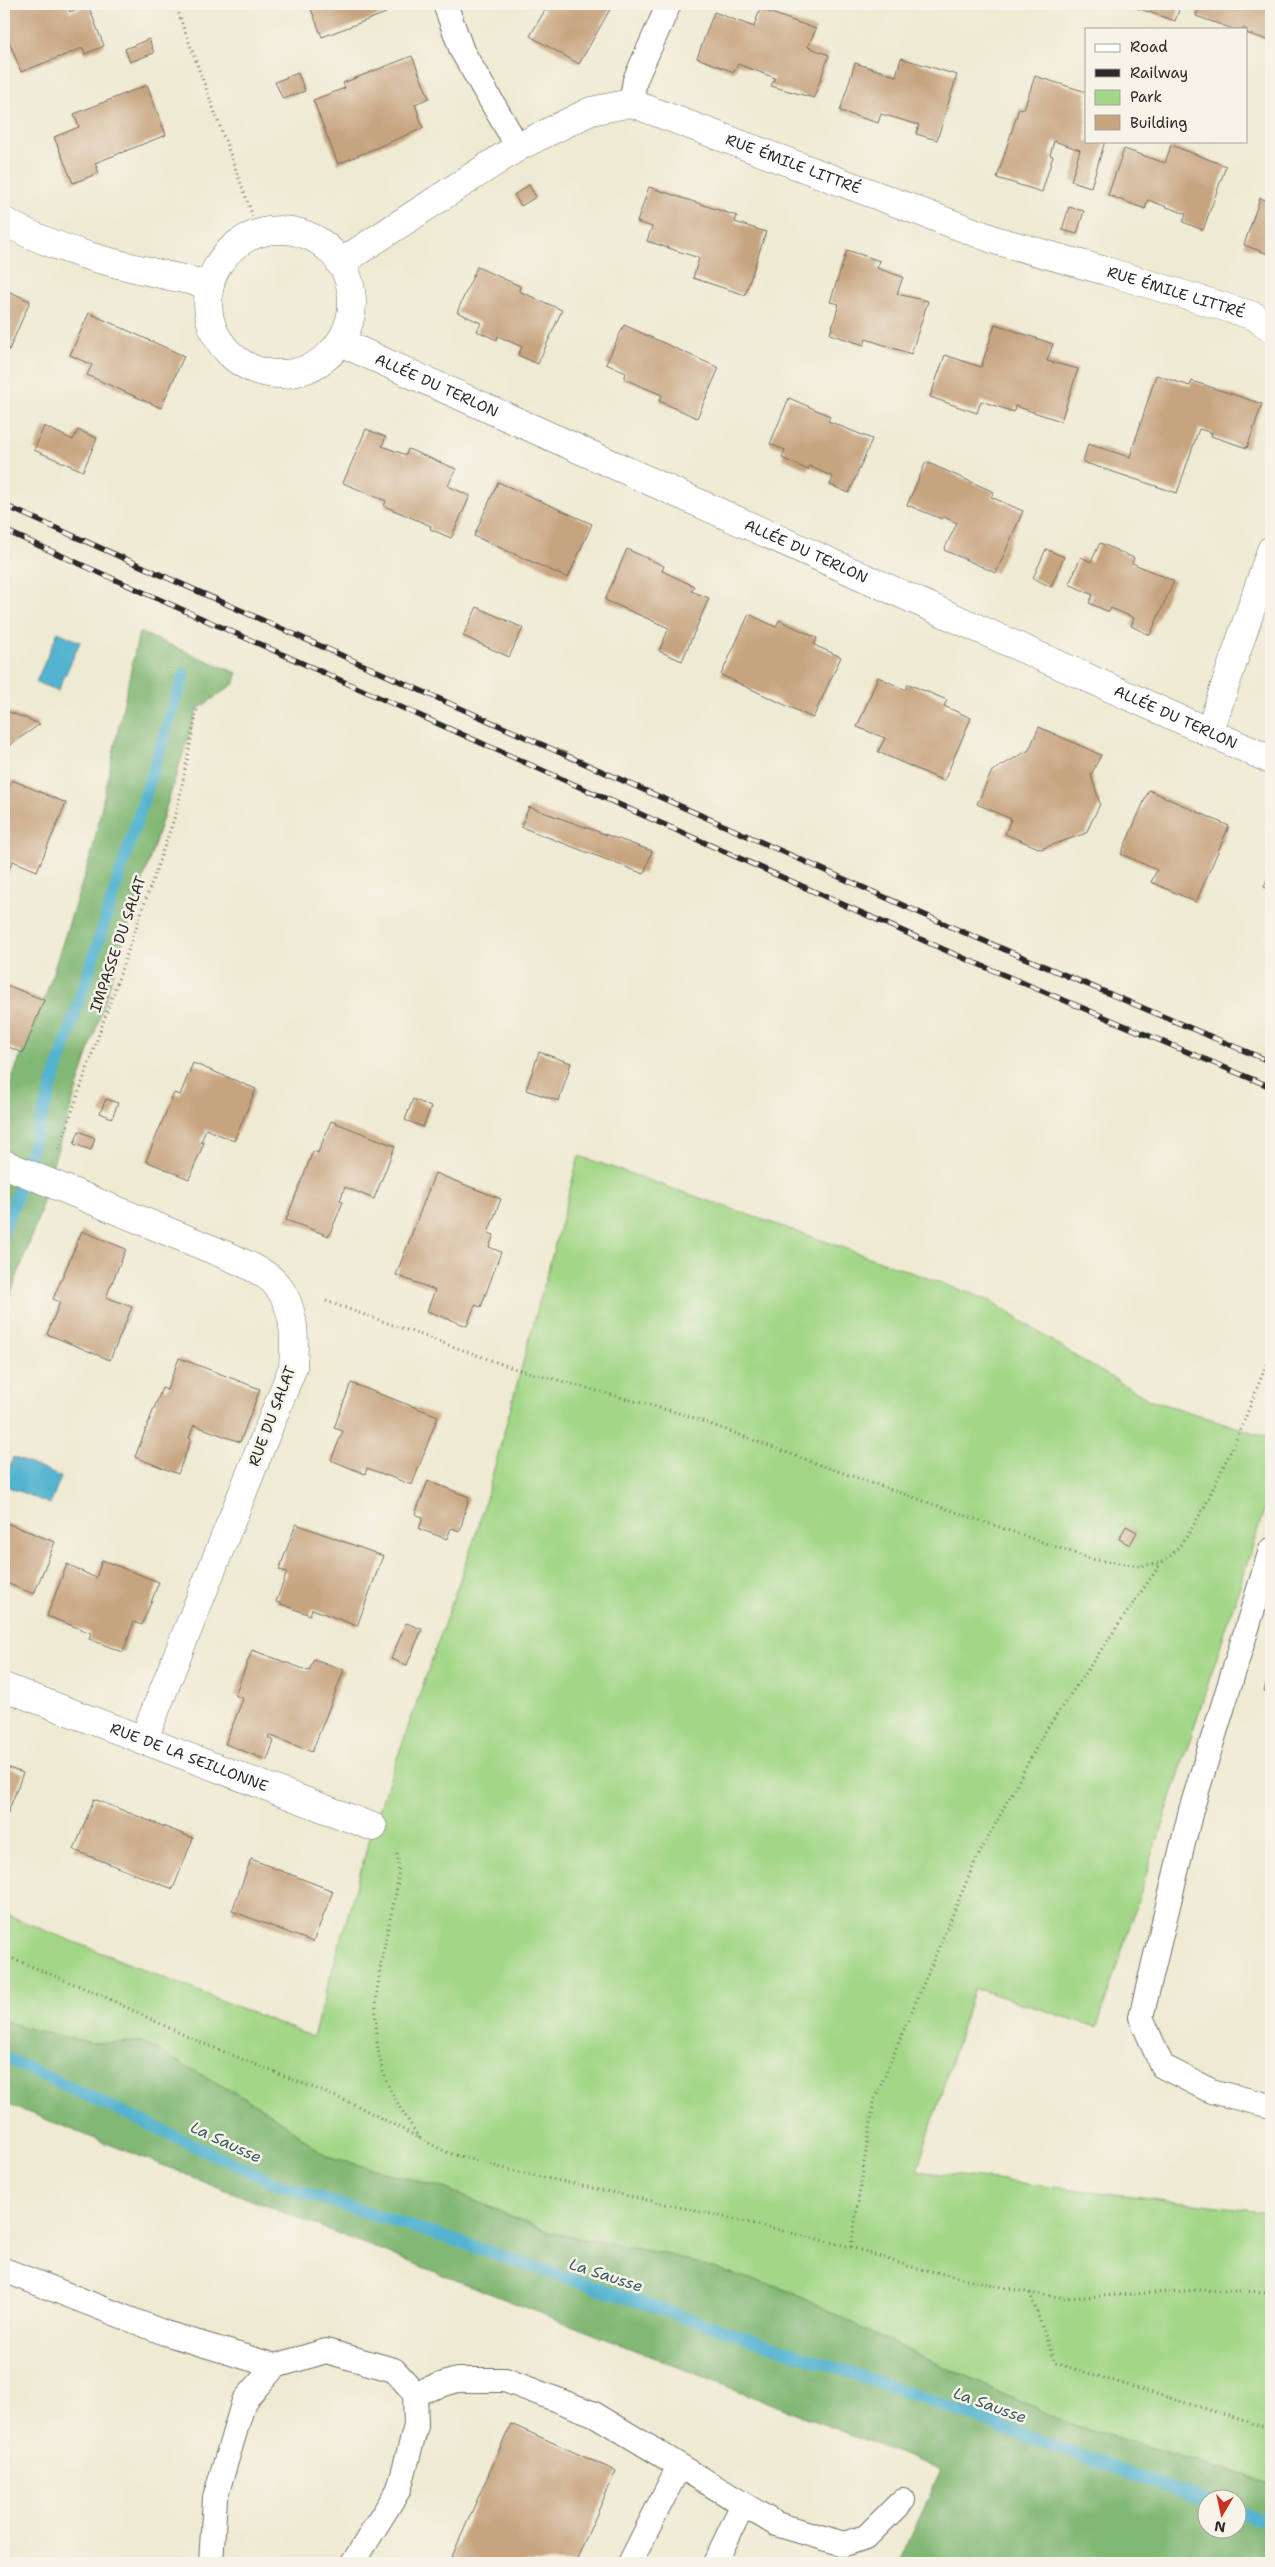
<svg xmlns="http://www.w3.org/2000/svg" width="1275" height="2567" viewBox="0 0 1275 2567" font-family="'Shantell Sans',sans-serif">
<rect width="100%" height="100%" fill="#f7f3e8"/>
<filter id="ink" filterUnits="userSpaceOnUse"><feTurbulence type="fractalNoise" baseFrequency=".02" numOctaves="2"/><feDisplacementMap in="SourceGraphic" scale="10" xChannelSelector="R" yChannelSelector="G"/><feConvolveMatrix kernelMatrix="1 2 1 2 8 2 1 2 1" color-interpolation-filters="sRGB"/></filter>
<filter id="wash" filterUnits="userSpaceOnUse"><feTurbulence type="fractalNoise" baseFrequency=".0096" numOctaves="4" result="noise"/><feDisplacementMap in="SourceGraphic" scale="20" xChannelSelector="R" yChannelSelector="G"/><feGaussianBlur stdDeviation="1.12" result="paint"/><feColorMatrix in="noise" values="0 0 0 0 0 0 0 0 0 0 0 0 0 0 0 0 0 1.4 0 .05"/><feComposite in="paint" operator="in"/></filter>
<g filter="url(#wash)">
<rect width="100%" height="100%" fill="#efead2"/>
<path fill="#a3d787" stroke="#678159" d="M 579,1156 L 830,1243 L 991,1301 L 1075,1356 L 1148,1399 L 1271,1438 L 1271,1489 L 1097,2027 L 974,1988 L 917,2171 L 1271,2212 L 1271,2483 L 1070,2424 L 905,2349 L 789,2291 L 670,2255 L 551,2233 L 446,2189 L 326,2156 L 266,2110 L 142,2042 L 93,2043 L 33,2030 L 4,2021 L 4,1914 L 313,2037 L 373,1827 L 478,1528 Z"/>
<path fill="#82b874" stroke="#567250" fill-rule="evenodd" d="M 139,632 L 237,673 L 235,683 L 197,710 L 47,1183 L 39,1216 L 4,1313 L 4,1097 L 44,1000 L 92,852 Z
M 4,2021 L 33,2030 L 93,2043 L 142,2042 L 266,2110 L 326,2156 L 446,2189 L 551,2233 L 670,2255 L 789,2291 L 905,2349 L 1070,2424 L 1271,2483 L 1271,2563 L 899,2563 L 941,2470 L 4,2103 ZM 1208,2500 L 1238,2500 L 1238,2530 L 1208,2530 Z"/>
<path fill="#52b3d0" stroke="#3e6f7e" d="M 58,632 L 80,642 L 58,691 L 36,682 Z
M 13,1457 L 61,1477 L 50,1504 L 4,1485 Z"/>
<g fill="none" stroke-linecap="round" stroke-linejoin="round">
<path stroke="#52b3d0" stroke-width="12" d="M 4,1229 L 14,1204 L 184,674
M 4,2057 L 282,2186 L 457,2241 L 873,2380 L 1208,2502
M 1238,2512 L 1271,2523"/>
</g>
<g id="blocks">
<path fill="#c7a480" d="M 4,4 L 67,4 L 70,12 L 88,5 L 104,46 L 85,54 L 83,48 L 21,72 L 4,28 Z
M 326,4 L 383,4 L 386,13 L 322,37 L 311,9 Z
M 528,4 L 613,4 L 579,64 L 530,36 L 545,10 L 535,4 L 533,7 Z
M 1125,4 L 1181,4 L 1175,21 Z
M 1200,4 L 1271,4 L 1271,41 L 1246,33 L 1246,29 L 1233,29 L 1196,16 Z
M 760,9 L 816,29 L 808,47 L 829,55 L 814,98 L 771,86 L 775,78 L 738,64 L 734,72 L 697,58 L 714,12 L 754,27 Z
M 149,39 L 154,53 L 130,62 L 125,49 Z
M 412,56 L 429,98 L 415,104 L 423,128 L 338,164 L 313,100 L 345,88 L 343,83 Z
M 901,58 L 957,75 L 937,140 L 916,134 L 919,125 L 881,114 L 878,123 L 840,111 L 855,63 L 896,76 Z
M 298,73 L 305,91 L 283,99 L 275,82 Z
M 1035,76 L 1086,92 L 1086,141 L 1105,141 L 1091,187 L 1071,181 L 1080,150 L 1054,141 L 1050,155 L 1053,156 L 1042,192 L 997,178 L 1019,108 L 1024,109 Z
M 147,85 L 166,135 L 95,163 L 99,173 L 73,183 L 54,137 L 79,127 L 74,114 Z
M 1171,145 L 1226,166 L 1203,230 L 1183,222 L 1186,214 L 1148,200 L 1145,209 L 1108,195 L 1124,149 L 1165,163 Z
M 529,185 L 536,197 L 521,206 L 514,195 Z
M 649,187 L 737,216 L 735,222 L 766,232 L 745,295 L 693,278 L 699,258 L 647,241 L 652,227 L 637,222 Z
M 1260,198 L 1271,202 L 1271,255 L 1244,245 Z
M 1069,207 L 1084,211 L 1077,234 L 1062,230 Z
M 847,250 L 880,261 L 877,268 L 903,277 L 897,294 L 928,301 L 911,354 L 866,339 L 864,345 L 830,334 L 839,304 L 830,302 Z
M 477,267 L 520,286 L 519,291 L 562,310 L 538,364 L 518,355 L 522,347 L 498,336 L 497,340 L 477,331 L 481,323 L 457,312 Z
M 4,289 L 30,301 L 9,350 L 4,348 Z
M 89,313 L 184,356 L 161,408 L 87,375 L 92,365 L 70,355 Z
M 995,324 L 1053,344 L 1047,361 L 1078,369 L 1061,421 L 1015,406 L 1014,412 L 981,401 L 977,413 L 930,397 L 945,355 L 981,367 Z
M 624,325 L 719,368 L 697,418 L 659,401 L 662,395 L 624,379 L 626,373 L 606,364 Z
M 1156,375 L 1190,386 L 1192,381 L 1262,404 L 1247,448 L 1211,436 L 1212,433 L 1199,429 L 1177,493 L 1083,462 L 1088,444 L 1130,457 Z
M 789,398 L 830,416 L 828,421 L 872,439 L 849,493 L 830,485 L 833,477 L 809,466 L 808,470 L 782,458 L 785,450 L 770,444 Z
M 44,426 L 73,440 L 78,430 L 97,438 L 83,471 L 34,450 Z
M 366,429 L 386,437 L 382,446 L 406,455 L 408,449 L 456,469 L 448,486 L 470,496 L 451,538 L 430,529 L 431,526 L 384,506 L 386,501 L 343,483 Z
M 926,462 L 994,492 L 991,497 L 1023,511 L 996,573 L 944,550 L 957,523 L 944,517 L 942,519 L 907,505 Z
M 498,482 L 592,524 L 568,578 L 474,536 Z
M 1100,543 L 1134,558 L 1132,563 L 1174,581 L 1150,635 L 1131,626 L 1134,618 L 1111,608 L 1109,612 L 1089,603 L 1093,595 L 1069,584 L 1081,557 L 1091,562 Z
M 627,549 L 664,566 L 662,571 L 694,586 L 691,591 L 709,598 L 682,661 L 659,651 L 669,628 L 605,600 Z
M 1046,549 L 1064,557 L 1051,587 L 1033,578 Z
M 477,607 L 523,628 L 509,657 L 463,636 Z
M 749,614 L 776,627 L 779,620 L 817,638 L 814,645 L 841,657 L 813,718 L 721,675 Z
M 878,677 L 906,690 L 908,684 L 947,700 L 944,706 L 971,718 L 944,781 L 878,752 L 885,738 L 857,727 Z
M 4,710 L 40,724 L 4,749 Z
M 1039,727 L 1101,755 L 1091,775 L 1100,804 L 1086,833 L 1041,849 L 1005,834 L 1011,819 L 977,804 L 992,771 L 1029,750 Z
M 12,780 L 66,803 L 37,871 L 13,861 L 5,879 L 4,799 Z
M 1149,790 L 1229,826 L 1196,902 L 1151,882 L 1157,870 L 1121,854 Z
M 529,807 L 652,851 L 644,874 L 521,827 Z
M 1271,870 L 1271,890 L 1264,887 Z
M 4,984 L 44,1000 L 23,1053 L 4,1045 Z
M 539,1052 L 571,1063 L 559,1101 L 526,1090 Z
M 193,1063 L 256,1089 L 234,1141 L 206,1129 L 201,1142 L 204,1143 L 189,1179 L 146,1161 L 174,1093 L 180,1095 Z
M 106,1099 L 118,1103 L 112,1118 L 100,1113 Z
M 413,1099 L 431,1107 L 423,1127 L 405,1120 Z
M 331,1121 L 395,1146 L 374,1199 L 345,1187 L 340,1200 L 343,1202 L 329,1236 L 286,1220 L 313,1151 L 318,1153 Z
M 79,1131 L 95,1138 L 91,1150 L 74,1144 Z
M 435,1173 L 501,1199 L 488,1233 L 494,1235 L 489,1247 L 501,1252 L 481,1307 L 475,1305 L 467,1326 L 427,1311 L 435,1290 L 396,1275 Z
M 82,1231 L 126,1249 L 106,1297 L 132,1307 L 110,1360 L 47,1334 L 60,1302 L 53,1299 Z
M 179,1358 L 260,1389 L 240,1442 L 194,1425 L 189,1438 L 191,1439 L 178,1474 L 135,1457 L 162,1388 L 167,1390 Z
M 351,1383 L 438,1416 L 412,1485 L 367,1468 L 365,1474 L 331,1460 L 343,1431 L 334,1428 Z
M 428,1481 L 469,1497 L 460,1531 L 451,1528 L 447,1539 L 419,1529 L 423,1517 L 415,1514 Z
M 4,1522 L 55,1542 L 34,1594 L 4,1582 Z
M 296,1524 L 383,1556 L 357,1626 L 312,1609 L 310,1615 L 276,1602 L 287,1572 L 279,1570 Z
M 1126,1526 L 1137,1532 L 1130,1545 L 1119,1539 Z
M 102,1560 L 159,1582 L 142,1625 L 134,1622 L 123,1652 L 89,1639 L 91,1633 L 47,1616 L 67,1564 L 96,1578 Z
M 406,1623 L 422,1629 L 407,1665 L 391,1659 Z
M 252,1650 L 309,1671 L 314,1659 L 344,1670 L 312,1752 L 269,1735 L 268,1738 L 274,1741 L 267,1760 L 225,1744 L 243,1699 L 235,1695 Z
M 1271,1665 L 1271,1693 L 1264,1691 Z
M 4,1766 L 23,1773 L 4,1823 Z
M 94,1799 L 193,1838 L 173,1889 L 74,1850 Z
M 251,1859 L 333,1891 L 313,1942 L 232,1911 Z
M 511,2424 L 616,2471 L 575,2563 L 449,2563 Z"/>
</g>
</g>
<g filter="url(#ink)">
<use href="#blocks" fill-opacity="0" stroke="#706e65" stroke-width="1"/>
<g fill="none" stroke-linecap="round" stroke-linejoin="round">
<g stroke="#706e65" stroke-width="26">
<path id="lane" d="M 445,4 L 462,51 L 518,147
M 631,103 L 635,80 L 669,4
M 1271,1550 L 1191,1810 L 1141,2017 L 1162,2066 L 1211,2091 L 1271,2106
M 4,2270 L 165,2333 L 275,2366
M 415,2393 L 457,2380 L 505,2380 L 594,2414 L 776,2524 L 844,2544 L 866,2537 L 903,2500
M 211,2563 L 215,2498 L 244,2401 L 275,2366 L 326,2351 L 394,2370 L 415,2393 L 416,2426 L 399,2489 L 353,2563
M 630,2563 L 679,2466
M 715,2563 L 743,2504"/>
</g>
<g stroke="#706e65" stroke-width="29">
<g id="street">
<path d="M 4,221 C 67,257 140,269 210,285"/>
<circle cx="280" cy="302" r="72"/>
<path id="s1" d="M 340,263 L 518,147 L 591,111 L 631,103 L 998,241 L 1106,271 L 1254,316 L 1271,328"/>
<path id="s2" d="M 340,342 L 1271,760"/>
<path d="M 1209,733 L 1271,550"/>
<path d="M 4,1164 L 235,1259 C 249,1266 265,1272 275,1283 C 296,1306 295,1339 293,1367 L 143,1741"/>
<path id="s3" d="M 4,1687 L 373,1827"/>
</g>
</g>
<path stroke="#706e65" stroke-width="3" stroke-dasharray="1 4" stroke-linecap="butt" d="M 175,4 L 259,233
M 59,1149 L 177,810 L 197,710
M 326,1301 L 513,1368 L 686,1415 L 820,1465 L 1091,1559 L 1139,1566 L 1161,1563 L 1173,1554 L 1187,1536 L 1204,1508 L 1241,1429 L 1271,1352
M 397,1854 C 402,1882 392,1906 387,1933 C 377,1983 368,2030 386,2080 C 393,2099 410,2122 420,2140
M 4,1955 L 101,1995 L 190,2038 L 356,2105 L 448,2153 L 506,2169 L 729,2218 L 851,2247 L 908,2266 L 1030,2293 L 1066,2298 L 1201,2290 L 1271,2292
M 851,2247 L 874,2101 L 974,1864 L 1044,1733 L 1161,1563
M 1030,2293 L 1055,2363 L 1271,2429"/>
<use href="#lane" stroke="#fff" stroke-width="24"/>
<use href="#street" stroke="#fff" stroke-width="28"/>
<g stroke="#2b2b2b" stroke-width="5.5">
<path id="rail" d="M 4,505 L 963,932 L 1271,1062
M 4,530 L 954,954 L 1271,1087"/>
</g>
<use href="#rail" stroke="#f7f3e8" stroke-width="4" stroke-dasharray="11" stroke-linecap="butt"/>
</g>
</g>
<g text-anchor="middle" dominant-baseline="central" stroke-width="5" stroke-linejoin="round" paint-order="stroke">
<g font-size="15" fill="#2b2b2b" stroke="#f7f3e8">
<text stroke="none"><textPath href="#s1" startOffset="508">RUE ÉMILE LITTRÉ</textPath></text>
<text stroke="none"><textPath href="#s1" startOffset="912">RUE ÉMILE LITTRÉ</textPath></text>
<text stroke="none"><textPath href="#s2" startOffset="106">ALLÉE DU TERLON</textPath></text>
<text stroke="none"><textPath href="#s2" startOffset="511">ALLÉE DU TERLON</textPath></text>
<text stroke="none"><textPath href="#s2" startOffset="916">ALLÉE DU TERLON</textPath></text>
<text transform="translate(118 944) rotate(-71)">IMPASSE DU SALAT</text>
<text transform="translate(272 1416) rotate(-69)">RUE DU SALAT</text>
<text stroke="none"><textPath href="#s3" startOffset="198">RUE DE LA SEILLONNE</textPath></text>
</g>
<g font-size="16" font-style="italic" fill="#395b65" stroke="#f7f3e8">
<text transform="translate(226 2142) rotate(25)">La Sausse</text>
<text transform="translate(606 2275) rotate(18)">La Sausse</text>
<text transform="translate(990 2405) rotate(20)">La Sausse</text>
</g>
</g>
<rect width="1275" height="2567" fill="none" stroke="#f7f3e8" stroke-width="20"/>
<rect x="1085" y="28" width="162" height="115" fill="#f7f3e8" stroke="#a5a39c"/>
<rect x="1095" y="44" width="25" height="8" fill="#ffffff" stroke="#a5a39c"/>
<text x="1130" y="52" font-size="15" fill="#2b2b2b">Road</text>
<rect x="1095" y="69" width="25" height="8" fill="#2b2b2b" stroke="#a5a39c"/>
<text x="1130" y="78" font-size="15" fill="#2b2b2b">Railway</text>
<rect x="1095" y="90" width="25" height="15" fill="#a3d787" stroke="#a5a39c"/>
<text x="1130" y="102" font-size="15" fill="#2b2b2b">Park</text>
<rect x="1095" y="115" width="25" height="15" fill="#c7a480" stroke="#a5a39c"/>
<text x="1130" y="128" font-size="15" fill="#2b2b2b">Building</text>
<g transform="translate(1222 2514) rotate(189)"><circle r="24" fill="#f7f3e8" stroke="#a5a39c"/>
<path d="M0-4L9 19L0 12L-9 19Z" fill="#c8321e"/>
<text y="-8" font-size="14" font-weight="bold" text-anchor="middle" fill="#2b2b2b">N</text>
</g>
</svg>
